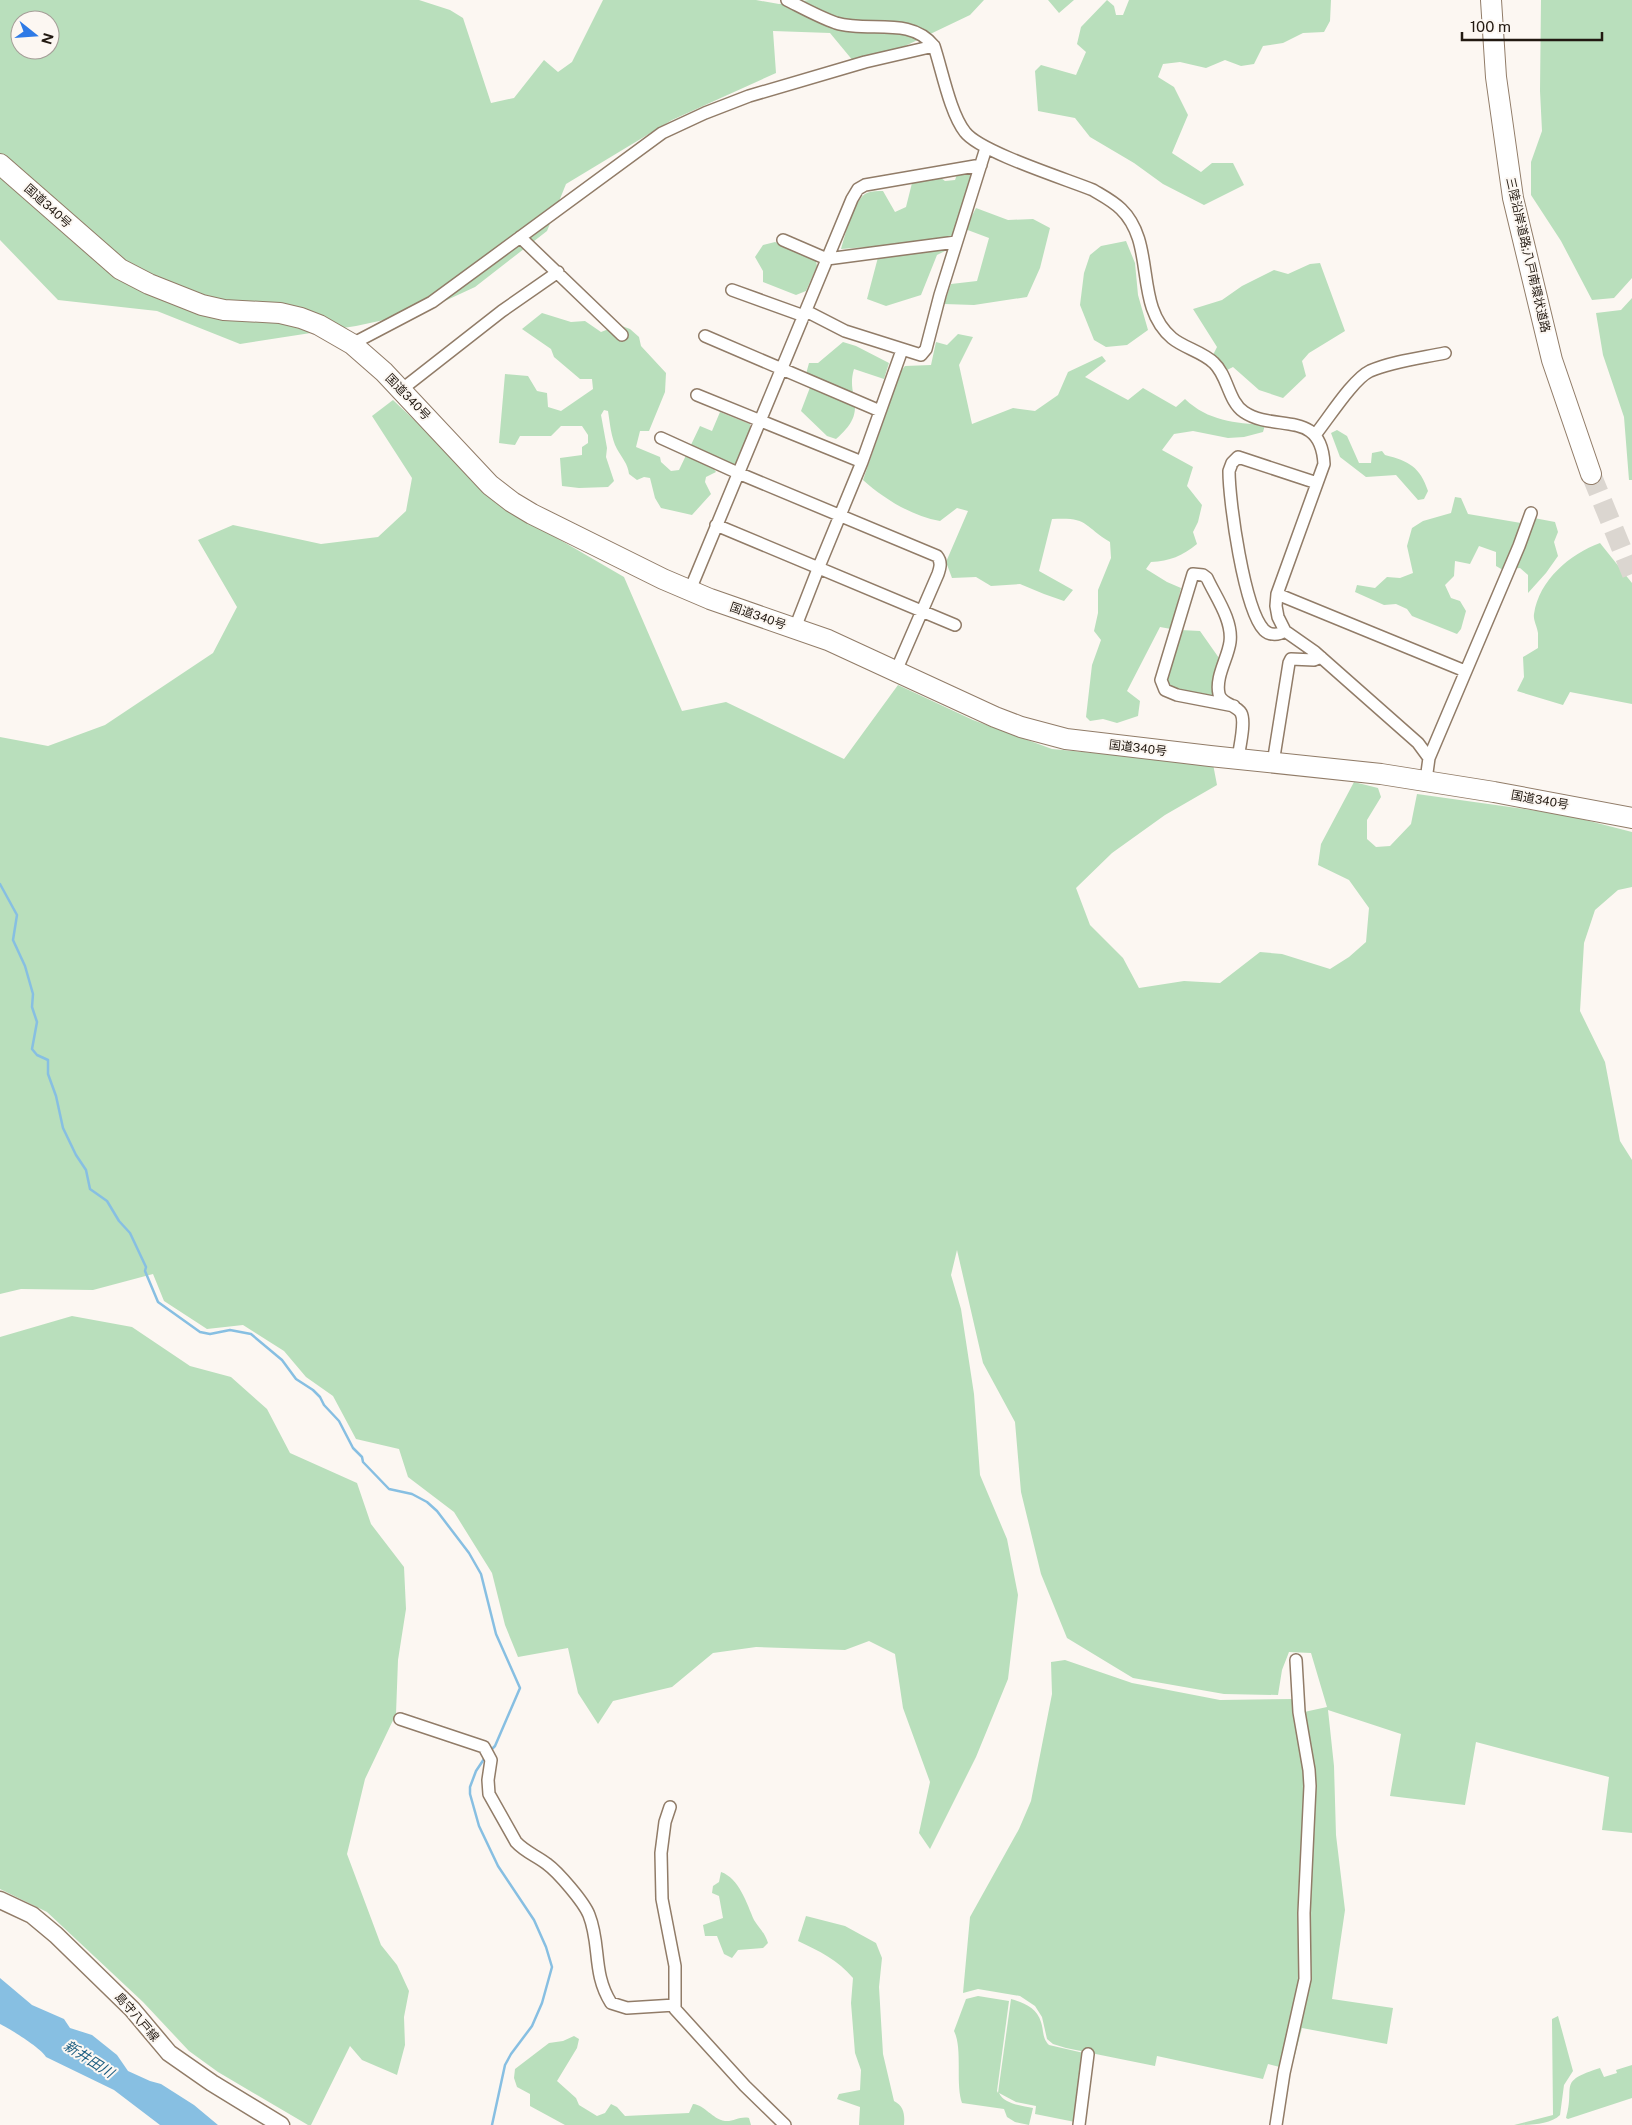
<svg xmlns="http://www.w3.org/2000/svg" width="1632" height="2125" viewBox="0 0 1632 2125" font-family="'Public Sans','Noto Sans JP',sans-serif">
<rect width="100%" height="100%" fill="#fcf7f2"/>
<path fill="#b9dfbc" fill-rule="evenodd" d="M 0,0 L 419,0 L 450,10 L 463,18 L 491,103 L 514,98 L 544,60 L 558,72 L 572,62 L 603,0 L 756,0 L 779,4 L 809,0 L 984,0 L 970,15 L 859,68 L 830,33 L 773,31 L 776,73 L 672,120 L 566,184 L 547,231 L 475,287 L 421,312 L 356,326 L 240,344 L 157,311 L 58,300 L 0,240 ZM 20,20 L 50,20 L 50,50 L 20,50 Z
M 1048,0 L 1074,0 L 1059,13 Z
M 1107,0 L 1114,6 L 1116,15 L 1123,15 L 1129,0 L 1331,0 L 1330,21 L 1324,32 L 1303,33 L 1283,43 L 1263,46 L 1254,64 L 1241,66 L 1225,60 L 1206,68 L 1180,62 L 1163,64 L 1158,77 L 1174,87 L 1188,115 L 1172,153 L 1201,172 L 1212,163 L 1233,163 L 1244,185 L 1204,205 L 1163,184 L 1134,163 L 1090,137 L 1075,118 L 1038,111 L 1035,71 L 1041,65 L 1076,75 L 1086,52 L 1077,44 L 1081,27 Z
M 1541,0 L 1632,0 L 1632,278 L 1614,298 L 1592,300 L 1561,241 L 1531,195 L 1531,162 L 1542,131 L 1540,91 Z
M 972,171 L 974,175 L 947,250 L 937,255 L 921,295 L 886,306 L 867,299 L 881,246 L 841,249 C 845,236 854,198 867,193 C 872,191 878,191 883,191 L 895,212 L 906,207 L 912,183 L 941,178 L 945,181 L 955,180 L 958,172 Z
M 976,208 L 1008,220 L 1033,219 L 1050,228 L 1040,268 L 1027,297 L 974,305 L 944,304 L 951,284 L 977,281 L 989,238 L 965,229 Z
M 1126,241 L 1135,263 L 1138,295 L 1148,330 L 1127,345 L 1106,347 L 1094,340 L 1080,305 L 1084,273 L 1090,255 L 1101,246 Z
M 775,242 L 816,261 L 817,266 L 806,291 L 796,295 L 763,282 L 763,271 L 755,257 L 763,245 Z
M 1320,263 L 1345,331 L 1309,353 L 1302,361 L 1306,376 L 1283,398 L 1259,390 L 1233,367 L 1227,370 L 1213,355 L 1217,347 L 1193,309 L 1222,300 L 1242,286 L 1274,270 L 1288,274 L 1310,264 Z
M 1632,298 L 1632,480 L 1629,480 L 1624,417 L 1603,355 L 1596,313 L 1621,310 Z
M 542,313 L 571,322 L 585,321 L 601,332 L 619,325 L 630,329 L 639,337 L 641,346 L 666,373 L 665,392 L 649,431 L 640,431 L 636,447 L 660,457 L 661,462 L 671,471 L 679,470 L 700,426 L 712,431 L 720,412 L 750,424 L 750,432 L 736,464 L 711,465 L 716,472 L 706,477 L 705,482 L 711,494 L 692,515 L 661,508 L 655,498 L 650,478 L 644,477 L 637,480 L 629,474 C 628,464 622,458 617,449 C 611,438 610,423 608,411 L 604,410 L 601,415 L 607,448 L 606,457 L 614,481 L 608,487 L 579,488 L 562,486 L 560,458 L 582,455 L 582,447 L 588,443 L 588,435 L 582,426 L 561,426 L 551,436 L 520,436 L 515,445 L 499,443 L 505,374 L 528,376 L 537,391 L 547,393 L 548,407 L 561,411 L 593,389 L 592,379 L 580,379 L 554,357 L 551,349 L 522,329 Z
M 958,334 L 973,337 L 959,365 L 972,424 L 1013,408 L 1035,411 L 1058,395 L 1068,372 L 1102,356 L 1106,361 L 1085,377 L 1128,400 L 1143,388 L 1176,407 L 1185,399 C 1208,421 1235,423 1265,425 L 1263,432 L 1244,437 L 1228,438 L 1193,431 L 1174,434 L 1162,450 L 1193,467 L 1187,486 L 1202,505 L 1198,522 L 1193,532 L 1197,544 C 1182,556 1170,561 1151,562 L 1146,569 L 1167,582 L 1181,588 L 1171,629 L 1160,627 L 1127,691 L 1140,701 L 1138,716 L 1117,723 L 1103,719 L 1090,721 L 1086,717 L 1092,665 L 1101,640 L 1094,631 L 1098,613 L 1098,590 L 1111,558 L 1110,542 C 1082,525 1089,517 1052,519 L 1039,571 L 1073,590 L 1064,601 L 1044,594 L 1020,584 L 991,586 L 976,577 L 952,578 L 946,562 L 968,511 L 957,508 L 940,521 C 912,516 884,499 863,480 L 901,371 L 905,366 L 931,365 L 936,342 L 947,345 Z
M 843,342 L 856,346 L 889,363 L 884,379 L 854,369 C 845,398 871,409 836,439 L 827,436 L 801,411 L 814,377 L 806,374 L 809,363 L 818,363 Z
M 393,400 L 512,512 L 624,577 L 682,711 L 726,702 L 844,759 L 898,685 L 973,720 L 1052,749 L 1213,764 L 1217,785 L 1165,815 L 1112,853 L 1076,888 L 1090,925 L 1123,958 L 1139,988 L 1184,981 L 1220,983 L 1260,952 L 1282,954 L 1330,969 L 1349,957 L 1366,942 L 1369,908 L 1349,880 L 1318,865 L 1321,844 L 1354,782 L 1378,788 L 1381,797 L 1367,820 L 1367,839 L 1376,847 L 1390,846 L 1411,824 L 1417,794 L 1566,815 L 1632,832 L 1632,887 L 1618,890 L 1595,910 L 1584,943 L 1580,1011 L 1605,1062 L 1620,1141 L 1632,1160 L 1632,1833 L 1602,1830 L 1609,1777 L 1476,1742 L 1465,1805 L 1390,1796 L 1401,1734 L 1328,1710 L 1334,1766 L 1336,1835 L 1345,1910 L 1332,1999 L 1393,2008 L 1387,2044 L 1302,2028 L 1291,2070 L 1268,2064 L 1263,2079 L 1157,2056 L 1155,2066 L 1066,2048 L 1053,2044 L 1047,2039 L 1042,2017 L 1035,2006 L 1020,1996 L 978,1989 L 963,1993 L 970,1917 L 1019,1829 L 1031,1801 L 1052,1694 L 1051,1662 L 1065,1660 L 1132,1683 L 1220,1700 L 1294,1699 L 1295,1714 L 1327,1707 L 1311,1653 L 1289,1652 L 1282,1670 L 1278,1695 L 1224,1694 L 1133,1678 L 1067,1638 L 1041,1574 L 1021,1492 L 1015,1422 L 983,1363 L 957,1250 L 951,1275 L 961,1309 L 974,1394 L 980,1475 L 1007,1539 L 1018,1595 L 1008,1679 L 976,1757 L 930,1849 L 919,1833 L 930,1782 L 903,1708 L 895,1654 L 869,1641 L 845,1650 L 756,1647 L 713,1653 L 672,1687 L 613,1701 L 598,1724 L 578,1693 L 568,1648 L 518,1657 L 505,1625 L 492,1573 L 454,1512 L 408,1477 L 399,1449 L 356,1439 L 333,1396 L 306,1377 L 284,1351 L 243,1325 L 207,1329 L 164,1301 L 153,1274 L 93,1290 L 21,1289 L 0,1294 L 0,737 L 48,746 L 105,725 L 213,653 L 237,607 L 198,540 L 233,525 L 321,544 L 378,537 L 406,511 L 412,478 L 372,416 Z
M 1337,430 L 1347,436 L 1359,463 L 1371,463 L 1372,453 L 1382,451 L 1385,455 C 1409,461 1420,467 1428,491 L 1424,499 L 1418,500 L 1396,475 L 1366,477 L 1340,457 L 1331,433 Z
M 1455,497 L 1461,498 L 1468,514 L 1521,523 L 1534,518 L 1555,522 L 1558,532 L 1554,542 L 1558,556 L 1546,573 L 1528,593 L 1528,575 L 1520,568 L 1503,570 L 1496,566 L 1496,552 L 1479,546 L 1470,564 L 1455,561 L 1454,576 L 1445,585 L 1451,598 L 1460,601 L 1466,611 L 1461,629 L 1457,634 L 1412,616 L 1407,609 L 1396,604 L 1384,605 L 1355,592 L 1357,585 L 1375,588 L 1387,577 L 1400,578 L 1413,573 L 1407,546 L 1412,528 L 1423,521 L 1451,513 Z
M 1600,543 L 1632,583 L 1632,704 L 1570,692 L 1563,705 L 1517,691 L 1524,677 L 1523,657 L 1538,648 C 1538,643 1538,638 1538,633 C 1537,626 1533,620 1534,614 C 1539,580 1570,554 1600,543 Z
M 1180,630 L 1200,631 L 1219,658 L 1213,695 L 1209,697 L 1177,691 L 1167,685 L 1165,677 Z
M 72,1316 L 132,1327 L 190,1366 L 231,1377 L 267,1409 L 290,1453 L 357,1483 L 371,1524 L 404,1567 L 406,1609 L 398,1660 L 396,1714 L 365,1779 L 347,1854 L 381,1945 L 397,1965 L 409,1991 L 404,2017 L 405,2045 L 397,2075 L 362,2060 L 350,2046 L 311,2125 L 308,2125 L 218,2072 L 189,2051 L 143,2002 L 47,1912 L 0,1889 L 0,1337 Z
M 721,1872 C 739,1878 747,1904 754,1920 C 759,1928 765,1933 768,1943 L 763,1948 L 738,1950 L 732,1958 L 724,1954 L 717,1936 L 705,1936 L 703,1925 L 723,1918 L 719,1896 L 712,1893 L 713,1886 L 719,1882 Z
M 806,1916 L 845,1926 L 876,1943 L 882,1958 L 879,1987 L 883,2054 L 894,2101 C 904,2106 905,2115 904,2125 L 859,2125 L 860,2107 L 837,2099 L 839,2094 L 860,2090 L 861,2070 L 855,2053 L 851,2003 L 853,1978 C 838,1960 819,1951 798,1941 Z
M 978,1996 L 1009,2001 L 997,2091 L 998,2093 L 1011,1999 C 1024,2003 1037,2008 1041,2022 C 1044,2031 1042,2038 1049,2045 L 1088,2054 L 1080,2123 L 1035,2114 L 1036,2106 L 1016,2102 L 999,2093 C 1004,2104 1022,2106 1033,2108 L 1029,2125 L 1015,2122 L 1007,2117 L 1004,2109 L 962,2103 C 955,2083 963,2049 954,2031 L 966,1999 Z
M 1558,2016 L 1573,2071 L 1564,2085 L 1560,2115 C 1550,2125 1529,2125 1514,2125 L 1553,2115 L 1552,2019 Z
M 574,2036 L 579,2039 L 577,2048 L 557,2081 L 576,2098 L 579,2105 L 597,2116 L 605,2113 L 611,2104 L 617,2107 L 625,2116 L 689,2113 L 693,2104 C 705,2105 712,2119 725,2121 C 733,2122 740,2116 749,2118 L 751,2125 L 565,2125 L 530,2106 L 530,2094 L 517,2087 L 514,2078 L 515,2069 L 549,2043 L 563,2041 Z
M 1632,2065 L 1632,2098 L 1568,2119 L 1566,2118 C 1576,2085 1556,2082 1600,2068 L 1604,2077 L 1617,2073 L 1616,2070 Z"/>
<path fill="#87bfe2" d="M 0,1978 L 32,2005 L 64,2019 L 70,2028 L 92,2035 L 117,2055 L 128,2071 L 150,2081 L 161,2084 L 194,2105 L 218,2125 L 160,2125 L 114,2090 L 46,2057 C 41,2048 10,2029 0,2024 Z"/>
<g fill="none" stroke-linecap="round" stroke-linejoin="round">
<path stroke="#87bfe2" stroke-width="2.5" d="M 0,884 L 17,915 L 13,940 L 25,966 L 33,994 L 32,1007 L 37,1022 L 32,1049 L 37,1055 L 48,1060 L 48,1074 L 56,1096 L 63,1128 L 76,1155 L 86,1170 L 90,1189 L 107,1201 L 119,1221 L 130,1233 L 146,1267 L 145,1271 L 158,1302 L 200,1332 L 210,1334 L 230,1330 L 251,1334 L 282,1360 L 296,1379 L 313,1390 L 320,1397 L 324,1405 L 339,1421 L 353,1448 L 362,1457 L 363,1462 L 389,1489 L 412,1494 L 427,1502 L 437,1511 L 469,1553 L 481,1574 L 496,1634 L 520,1688 L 495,1746 L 489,1752
M 486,1756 L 476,1771 L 470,1787 L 470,1794 L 479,1826 L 498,1866 L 534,1920 L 546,1947 L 552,1967 L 542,2003 L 532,2026 L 511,2054 L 505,2065 L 492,2125"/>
<path stroke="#dbd6d0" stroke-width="20" stroke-dasharray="20 10" stroke-linecap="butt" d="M 1591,474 L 1632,574"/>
<g stroke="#917c68" stroke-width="14">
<path id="street" d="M 787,0 C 803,8 819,17 836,23 C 869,33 910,16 934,46 C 942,70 950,113 965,132 C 980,152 1066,179 1093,190 C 1103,196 1113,201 1121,209 C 1157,244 1133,305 1172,338 C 1184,348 1203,352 1214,363 C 1228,376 1228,401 1244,412 C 1275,433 1321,408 1324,464 L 1277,594 L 1276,606 L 1278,617 L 1285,631 L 1315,652 L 1418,743 L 1429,758
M 520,237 L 622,335
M 783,240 L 827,259 L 956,242
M 732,290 L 804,316
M 806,311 L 845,331 L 921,355 L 926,349 L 940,295 L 986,148
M 705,336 L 880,411
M 352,344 L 432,302 L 662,133 L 705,113 L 749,96 L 865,62 L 934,46
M 401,390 L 502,311 L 558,272
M 697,395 L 862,462
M 1315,435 C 1328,419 1353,379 1370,371 C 1393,361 1421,358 1445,353
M 661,438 L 738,473 L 937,556 C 942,562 940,568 938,574 L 896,671
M 716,525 L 955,625
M 690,590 L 852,199 L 858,189 L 865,185 L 981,165
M 1277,594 L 1465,671
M 795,628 L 818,569 L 862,462 L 902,350
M 1285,631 C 1279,635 1270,636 1264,630 C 1244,609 1229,501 1229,471 L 1232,463 L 1238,457 L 1317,483
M 1234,706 L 1177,695 L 1165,690 L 1161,680 L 1193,574 L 1203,575 L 1207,578 C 1215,596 1233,620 1230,642 C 1228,658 1215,677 1219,694 C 1221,704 1237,705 1241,713 C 1246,722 1239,749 1238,759
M 1273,763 L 1289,663 L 1291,659 L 1314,660 L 1321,657
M 1426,780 L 1429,758 L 1519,546 L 1531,513
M 400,1719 L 484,1747 L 491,1760 L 488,1780 L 489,1794 L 516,1842 C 525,1852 537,1856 547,1864 C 558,1872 584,1902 589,1915 C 601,1945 592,1973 611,2003 L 627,2008 L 675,2005
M 670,1807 L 665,1822 L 661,1853 L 662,1899 L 675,1966 L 675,2009 L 745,2086 L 785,2125
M 1079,2125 L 1088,2054
M 1276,2125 L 1284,2073 L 1305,1979 L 1304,1913 L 1310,1786 L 1309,1770 L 1299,1712 L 1296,1660"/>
</g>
<g stroke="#917c68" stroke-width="19">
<path id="secondary" d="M 0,1900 L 32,1915 L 56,1935 L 132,2009 L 169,2053 L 212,2083 L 281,2125"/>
</g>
<g stroke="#917c68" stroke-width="22">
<path id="highway" d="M 1491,0 L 1496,77 L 1513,198 L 1552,360 L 1591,474
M 0,164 L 120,269 L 149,284 L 202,305 L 224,310 L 280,313 L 301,318 L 319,325 L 352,344 L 384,372 L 490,485 L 512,502 L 532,514 L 663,579 L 710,599 L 828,640 L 995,717 L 1021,727 L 1066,739 L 1210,756 L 1381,774 L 1494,792 L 1632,818"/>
</g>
<use href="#street" stroke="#fff" stroke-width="11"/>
<use href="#secondary" stroke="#fff" stroke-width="16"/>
<use href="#highway" stroke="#fff" stroke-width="20"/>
</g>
<g text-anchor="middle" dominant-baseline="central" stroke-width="4" stroke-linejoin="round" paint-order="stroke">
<g font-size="12" fill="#221911" stroke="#fcf7f2">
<text transform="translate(48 206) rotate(42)">国道340号</text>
<text transform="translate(1528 255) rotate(77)">三陸沿岸道路;八戸南環状道路</text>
<text transform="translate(408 397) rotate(46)">国道340号</text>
<text transform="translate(758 616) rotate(19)">国道340号</text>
<text transform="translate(1138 748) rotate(7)">国道340号</text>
<text transform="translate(1540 800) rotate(10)">国道340号</text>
<text transform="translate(137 2017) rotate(49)">島守八戸線</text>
</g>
<g font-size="14" font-style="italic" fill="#1b5d80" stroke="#fcf7f2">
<text transform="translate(89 2059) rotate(33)">新井田川</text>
</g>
</g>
<g transform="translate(35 35) rotate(107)"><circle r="24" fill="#fcf7f2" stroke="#a59e98"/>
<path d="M0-4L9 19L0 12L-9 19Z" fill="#2e7ae6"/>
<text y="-8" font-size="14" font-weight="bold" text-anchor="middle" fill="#221911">N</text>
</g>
<path d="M1462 32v8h140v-8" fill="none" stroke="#221911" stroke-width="2.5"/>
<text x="1470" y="32" font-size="15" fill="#221911" stroke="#fcf7f2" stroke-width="4" paint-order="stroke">100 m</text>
</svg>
